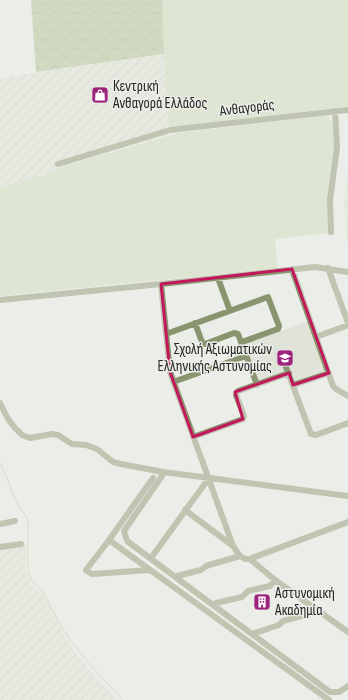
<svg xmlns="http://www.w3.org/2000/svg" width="348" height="700" viewBox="0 0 348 700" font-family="'Sofia Sans Condensed',sans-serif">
<defs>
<pattern id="industrial-furrows" width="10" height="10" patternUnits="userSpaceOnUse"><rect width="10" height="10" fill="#e0e4d8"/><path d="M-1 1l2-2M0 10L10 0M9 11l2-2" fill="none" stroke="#c0c3b9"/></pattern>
<pattern id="forest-crowns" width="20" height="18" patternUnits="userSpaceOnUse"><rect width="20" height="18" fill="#b1c090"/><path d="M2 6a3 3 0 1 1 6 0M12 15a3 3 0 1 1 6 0" fill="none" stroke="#98a57c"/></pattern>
</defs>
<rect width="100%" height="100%" fill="#ebede8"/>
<path fill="#e0e4d8" d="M 348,173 L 348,247 L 344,203 Z
M 308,321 L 327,372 L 295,384 L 290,372 L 258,383 L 244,344 Z"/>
<path fill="url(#industrial-furrows)" d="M 164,54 L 167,135 L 61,167 L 47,174 L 0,188 L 0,78 Z
M 27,544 L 26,573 L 31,584 L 44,597 L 53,612 L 63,634 L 87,668 L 118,700 L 0,700 L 0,548 Z"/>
<path fill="#d0dbba" d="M 162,0 L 348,0 L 348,107 L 171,127 L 167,124 Z
M 328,115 L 332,123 L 335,141 L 328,233 L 275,239 L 278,268 L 0,296 L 0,188 L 47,174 L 61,167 L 178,133 Z"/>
<path fill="url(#forest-crowns)" d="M 31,0 L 162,0 L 164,54 L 36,72 Z"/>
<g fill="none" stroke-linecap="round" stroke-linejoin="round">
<path stroke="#b9c998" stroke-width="1" d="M 0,463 L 9,483 L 15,500 L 27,518 L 28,524 L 28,572 L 31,580 L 43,592 L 62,628 L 70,640 L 91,666 L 123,700"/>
<path stroke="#89956e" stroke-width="6" d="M 58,164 L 170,130 L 348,110
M 331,232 L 330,200 L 337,147 L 335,111
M 328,268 L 348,323
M 292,269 L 333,386 L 336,389 L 348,396
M 218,278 L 230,311
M 161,284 L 170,372 L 233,546
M 0,300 L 161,284 L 315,267 L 348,272
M 195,323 L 202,342 L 205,344 L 234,333 L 238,334 L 257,385
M 166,334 L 268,297 L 279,326 L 278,329 L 242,342
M 316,337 L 348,325
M 284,362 L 311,434 L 316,435 L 348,423
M 173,382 L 246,356
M 293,385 L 329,373
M 0,403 L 8,419 L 15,428 L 22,435 L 30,438 L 52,434 L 58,435 L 72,444 L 86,445 L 97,449 L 113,462 L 121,464 L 163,472 L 348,496
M 193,437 L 243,419 L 244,416 L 236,395 L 238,391 L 289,373
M 163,472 L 162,476 L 124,531 L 127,541 L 330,692 L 339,692 L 348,686
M 153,478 L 109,540 L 329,700
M 185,510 L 233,546 L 240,556 L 245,559 L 250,559 L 275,580 L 348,632
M 0,524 L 15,521
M 109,540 L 86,570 L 92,574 L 150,570
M 0,547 L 21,544
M 151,558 L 209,478
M 250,559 L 252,558 L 348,522
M 176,577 L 177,576 L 201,570 L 206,566 L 240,556
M 214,605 L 216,603 L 242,597 L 248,591 L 270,586 L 275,580
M 252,634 L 279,625 L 283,621 L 312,613 L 315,609"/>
</g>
<path d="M0 0H348V700H0ZM 292,269 L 329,373 L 293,385 L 289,373 L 235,392 L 243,419 L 193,437 L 170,372 L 161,284 Z" fill="#ebede8" fill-opacity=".55" fill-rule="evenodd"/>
<path fill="none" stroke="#c2185b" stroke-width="3" stroke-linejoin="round" d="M 292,269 L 329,373 L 293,385 L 289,373 L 235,392 L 243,419 L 193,437 L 170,372 L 161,284 Z"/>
<defs>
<g id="shop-square" transform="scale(0.9)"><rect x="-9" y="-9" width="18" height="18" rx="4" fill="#9d247c" stroke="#ebede8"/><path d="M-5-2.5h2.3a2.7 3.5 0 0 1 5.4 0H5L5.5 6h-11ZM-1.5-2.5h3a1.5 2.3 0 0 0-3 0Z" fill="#fff"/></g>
<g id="university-square" transform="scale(0.9)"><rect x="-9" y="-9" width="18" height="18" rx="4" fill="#9d247c" stroke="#ebede8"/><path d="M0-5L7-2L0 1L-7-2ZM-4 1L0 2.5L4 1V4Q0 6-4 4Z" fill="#fff"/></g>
<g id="building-square" transform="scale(0.9)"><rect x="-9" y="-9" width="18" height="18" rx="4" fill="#9d247c" stroke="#ebede8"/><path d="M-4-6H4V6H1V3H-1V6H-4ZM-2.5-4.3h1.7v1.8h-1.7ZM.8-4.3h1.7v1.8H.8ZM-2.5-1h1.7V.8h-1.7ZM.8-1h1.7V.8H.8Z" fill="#fff"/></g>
</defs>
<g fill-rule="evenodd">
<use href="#shop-square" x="100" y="95"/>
<use href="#university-square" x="285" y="358"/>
<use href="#building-square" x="262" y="602"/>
</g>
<g text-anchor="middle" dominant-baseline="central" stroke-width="3" stroke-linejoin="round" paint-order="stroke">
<g font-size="15" fill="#252624" stroke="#ebede8" text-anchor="start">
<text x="113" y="86">Κεντρική<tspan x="113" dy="17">Ανθαγορά Ελλάδος</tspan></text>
<text x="272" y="349" text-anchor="end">Σχολή Αξιωματικών<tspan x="272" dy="17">Ελληνικής Αστυνομίας</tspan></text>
<text x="275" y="593">Αστυνομική<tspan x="275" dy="17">Ακαδημία</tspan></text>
</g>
<g font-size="15" fill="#252624" stroke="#ebede8">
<text transform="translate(247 108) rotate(-7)">Ανθαγοράς</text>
</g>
</g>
</svg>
